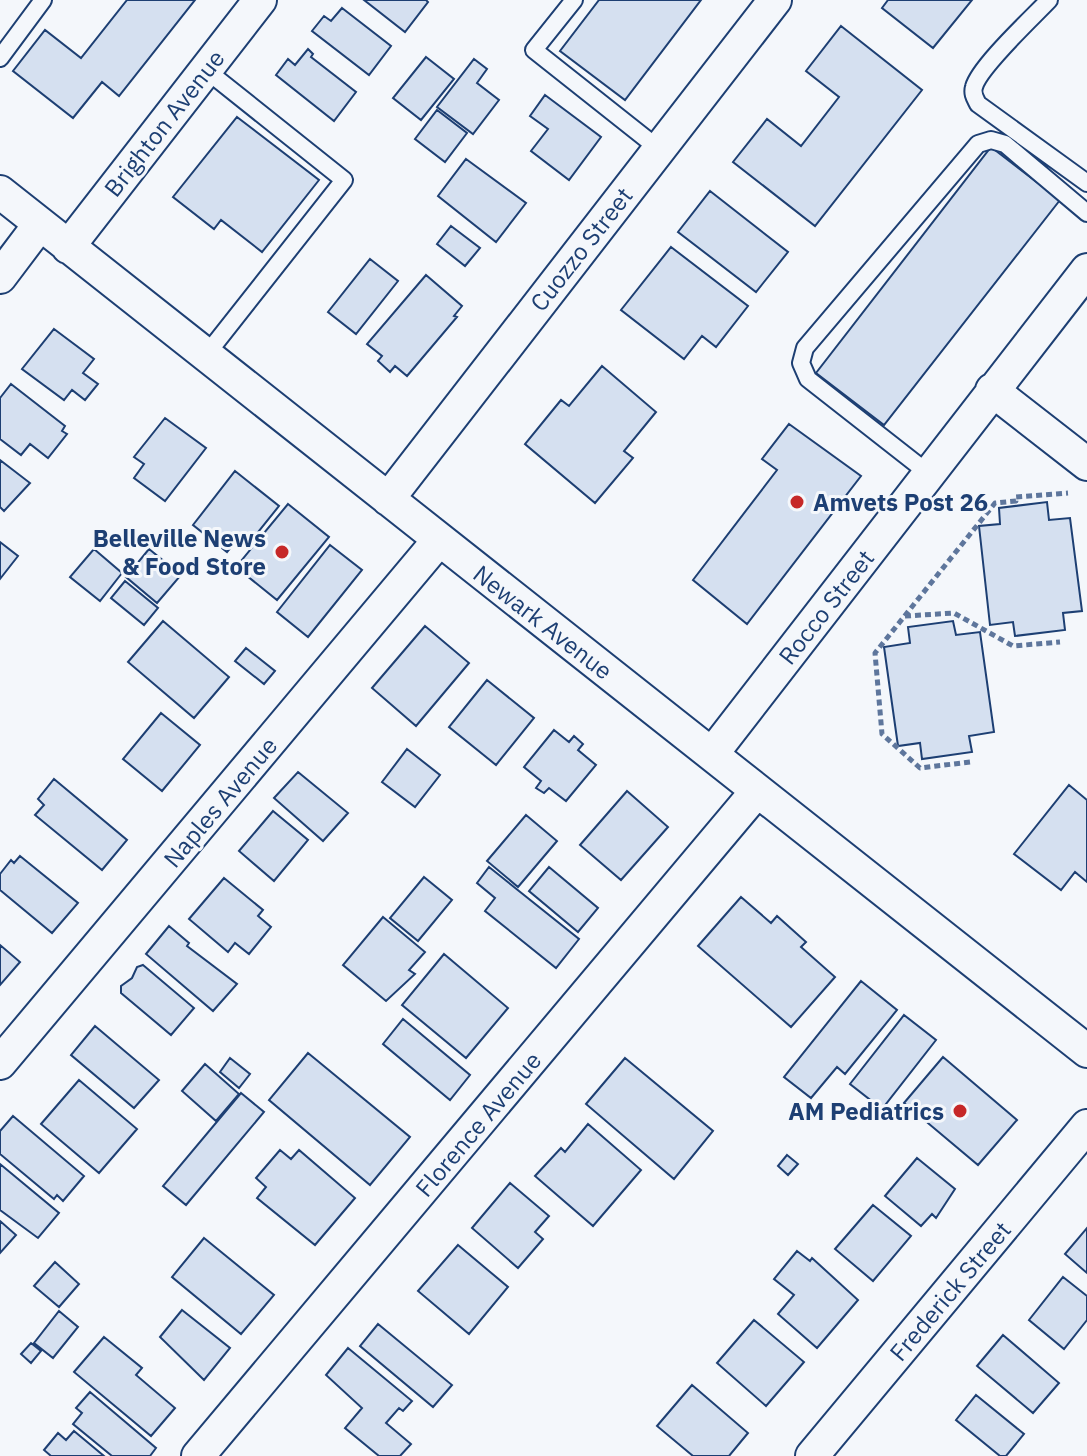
<svg xmlns="http://www.w3.org/2000/svg" width="1087" height="1456" viewBox="0 0 1087 1456" font-family="'IBM Plex Sans',sans-serif">
<rect width="100%" height="100%" fill="#f4f7fb"/>
<path fill="#d5e0f0" stroke="#1d3f73" stroke-width="2" d="M 127,0 L 195,0 L 119,96 L 102,82 L 73,118 L 13,71 L 45,30 L 81,58 Z
M 364,0 L 426,0 L 428,2 L 405,32 Z
M 599,0 L 701,0 L 625,100 L 560,51 Z
M 888,0 L 972,0 L 933,48 L 882,8 Z
M 342,8 L 391,46 L 369,75 L 312,31 L 324,16 L 331,21 Z
M 841,26 L 922,90 L 815,226 L 733,162 L 767,119 L 801,146 L 839,97 L 806,71 Z
M 308,49 L 313,54 L 311,57 L 356,92 L 334,121 L 276,75 L 288,59 L 295,65 Z
M 426,57 L 454,79 L 421,120 L 393,98 Z
M 474,59 L 487,69 L 477,83 L 499,100 L 473,134 L 437,107 Z
M 545,95 L 601,137 L 569,180 L 531,151 L 548,129 L 530,116 Z
M 437,110 L 467,133 L 445,162 L 415,139 Z
M 237,117 L 319,180 L 262,252 L 221,220 L 214,229 L 173,197 Z
M 991,147 L 1060,200 L 884,425 L 816,373 Z
M 466,159 L 526,203 L 496,242 L 438,196 Z
M 710,191 L 788,252 L 756,292 L 678,232 Z
M 451,226 L 480,248 L 465,266 L 437,244 Z
M 671,247 L 748,306 L 716,347 L 702,336 L 684,359 L 621,310 Z
M 370,259 L 398,281 L 356,334 L 328,312 Z
M 426,275 L 462,306 L 454,316 L 457,317 L 407,376 L 395,366 L 390,372 L 378,361 L 382,356 L 367,344 Z
M 54,329 L 94,359 L 83,373 L 98,384 L 85,400 L 72,390 L 64,400 L 22,369 Z
M 602,366 L 656,412 L 624,451 L 633,458 L 595,503 L 525,444 L 561,400 L 569,406 Z
M 11,384 L 65,426 L 62,431 L 67,434 L 48,458 L 30,444 L 21,455 L 0,439 L 0,398 Z
M 165,418 L 206,448 L 165,501 L 134,478 L 144,464 L 134,457 Z
M 789,424 L 861,476 L 747,624 L 693,580 L 777,470 L 762,459 Z
M 0,460 L 30,483 L 4,511 L 0,507 Z
M 235,471 L 279,506 L 246,547 L 237,540 L 227,552 L 193,525 Z
M 1047,502 L 1049,520 L 1070,518 L 1082,611 L 1063,613 L 1065,630 L 1015,636 L 1013,622 L 990,625 L 979,526 L 1000,524 L 999,508 Z
M 288,504 L 329,537 L 277,600 L 236,567 Z
M 0,542 L 18,556 L 0,579 Z
M 330,545 L 362,570 L 308,637 L 277,612 Z
M 94,549 L 122,573 L 100,601 L 70,577 Z
M 149,549 L 181,575 L 157,603 L 126,577 Z
M 125,581 L 158,608 L 144,625 L 111,598 Z
M 163,621 L 229,677 L 194,718 L 128,662 Z
M 953,621 L 956,635 L 980,632 L 994,732 L 969,736 L 972,752 L 922,759 L 920,743 L 898,746 L 884,647 L 910,643 L 908,627 Z
M 425,626 L 469,663 L 416,726 L 372,688 Z
M 246,648 L 275,671 L 264,684 L 235,661 Z
M 487,680 L 534,718 L 496,765 L 449,727 Z
M 161,713 L 200,745 L 162,791 L 123,759 Z
M 554,730 L 569,742 L 574,736 L 583,744 L 578,750 L 596,765 L 566,801 L 549,788 L 544,793 L 536,788 L 541,781 L 524,767 Z
M 407,749 L 440,775 L 415,807 L 382,782 Z
M 298,772 L 348,813 L 323,841 L 274,798 Z
M 54,779 L 127,840 L 102,870 L 35,815 L 44,805 L 38,799 Z
M 1069,785 L 1087,800 L 1087,882 L 1075,872 L 1061,890 L 1014,854 Z
M 627,791 L 668,827 L 621,880 L 580,845 Z
M 273,811 L 308,840 L 274,881 L 239,851 Z
M 526,815 L 557,841 L 518,887 L 487,861 Z
M 20,856 L 78,903 L 52,933 L 0,890 L 0,874 L 11,860 L 14,863 Z
M 489,867 L 579,939 L 556,968 L 485,911 L 495,898 L 477,883 Z
M 549,867 L 598,908 L 578,932 L 529,891 Z
M 424,877 L 452,900 L 418,941 L 390,918 Z
M 224,878 L 263,910 L 258,916 L 271,927 L 249,954 L 235,943 L 228,952 L 189,919 Z
M 741,897 L 771,923 L 777,916 L 806,942 L 801,947 L 835,977 L 791,1027 L 698,946 Z
M 383,917 L 425,952 L 409,970 L 415,974 L 386,1001 L 343,965 Z
M 169,926 L 189,943 L 187,946 L 237,984 L 213,1011 L 146,954 Z
M 0,945 L 20,962 L 0,985 Z
M 444,954 L 508,1008 L 466,1058 L 402,1005 Z
M 143,965 L 194,1008 L 171,1035 L 121,993 L 121,986 L 132,978 L 137,967 Z
M 861,981 L 897,1010 L 845,1074 L 837,1067 L 811,1098 L 784,1077 Z
M 904,1015 L 936,1040 L 882,1109 L 850,1084 Z
M 403,1019 L 470,1075 L 450,1100 L 383,1044 Z
M 95,1026 L 159,1080 L 134,1108 L 71,1055 Z
M 308,1053 L 410,1137 L 370,1185 L 269,1100 Z
M 943,1057 L 1017,1120 L 978,1165 L 904,1103 Z
M 230,1058 L 250,1074 L 239,1088 L 220,1072 Z
M 625,1058 L 713,1131 L 674,1179 L 586,1104 Z
M 205,1064 L 239,1094 L 216,1121 L 182,1091 Z
M 79,1080 L 137,1129 L 99,1173 L 41,1124 Z
M 241,1093 L 264,1112 L 186,1205 L 163,1186 Z
M 13,1116 L 84,1176 L 63,1201 L 57,1195 L 54,1199 L 0,1154 L 0,1131 Z
M 588,1124 L 641,1170 L 593,1226 L 535,1176 L 561,1148 L 565,1152 Z
M 280,1150 L 291,1159 L 299,1150 L 355,1198 L 315,1245 L 257,1198 L 266,1187 L 256,1178 Z
M 787,1155 L 798,1164 L 788,1175 L 778,1166 Z
M 917,1158 L 955,1189 L 936,1218 L 932,1214 L 921,1226 L 885,1196 Z
M 0,1164 L 59,1213 L 38,1238 L 0,1210 Z
M 510,1183 L 549,1216 L 535,1232 L 543,1239 L 518,1268 L 472,1228 Z
M 873,1205 L 911,1236 L 873,1281 L 835,1249 Z
M 0,1221 L 16,1235 L 0,1253 Z
M 1087,1228 L 1087,1273 L 1065,1254 Z
M 204,1238 L 274,1295 L 241,1334 L 172,1277 Z
M 458,1245 L 508,1287 L 469,1334 L 418,1291 Z
M 797,1251 L 810,1261 L 812,1258 L 858,1300 L 817,1348 L 778,1314 L 794,1295 L 774,1279 Z
M 55,1262 L 79,1284 L 59,1307 L 34,1286 Z
M 1063,1277 L 1087,1296 L 1087,1320 L 1064,1349 L 1029,1320 Z
M 182,1310 L 230,1348 L 204,1380 L 160,1337 Z
M 59,1311 L 78,1327 L 53,1358 L 34,1343 Z
M 754,1320 L 804,1362 L 766,1406 L 717,1363 Z
M 378,1324 L 452,1385 L 433,1407 L 360,1346 Z
M 1003,1335 L 1059,1383 L 1033,1413 L 977,1366 Z
M 104,1337 L 142,1368 L 136,1375 L 175,1408 L 151,1436 L 74,1372 Z
M 31,1343 L 41,1351 L 31,1363 L 21,1354 Z
M 348,1348 L 412,1401 L 403,1411 L 399,1408 L 386,1423 L 411,1444 L 400,1456 L 379,1456 L 345,1428 L 362,1408 L 326,1375 Z
M 692,1385 L 748,1433 L 729,1456 L 693,1456 L 657,1426 Z
M 90,1392 L 156,1448 L 150,1456 L 112,1456 L 73,1424 L 82,1413 L 76,1408 Z
M 976,1395 L 1024,1434 L 1006,1456 L 1000,1456 L 956,1420 Z
M 74,1431 L 104,1456 L 51,1456 L 44,1450 L 58,1433 L 66,1440 Z"/>
<g fill="none" stroke-linecap="round" stroke-linejoin="round">
<g stroke="#1d3f73" stroke-width="20">
<path id="lane" d="M 574,0 L 534,50 L 659,149
M 1049,0 C 1033,17 979,67 974,87 C 972,94 975,98 978,104 L 1087,183
M 0,58 L 43,0
M 206,70 L 344,180 L 206,355
M 928,473 L 808,379 L 801,363 L 805,348 L 978,144 L 991,140 L 1005,144 L 1087,213"/>
</g>
<g stroke="#1d3f73" stroke-width="36">
<path id="street" d="M 0,192 L 1087,1051
M 68,247 L 260,0
M 0,277 L 40,224
M 992,390 L 1087,464
M 388,499 L 775,0
M 712,754 L 1087,270
M 0,1063 L 439,540
M 198,1456 L 757,791
M 812,1456 L 1087,1126"/>
</g>
<path stroke="#5e769c" stroke-width="5" stroke-dasharray="6 4" stroke-linecap="butt" d="M 905,616 L 954,613 L 1013,646 L 1060,642
M 970,762 L 920,768 L 882,734 L 875,653 L 995,503 L 1016,501 L 1016,497 L 1068,493"/>
<use href="#lane" stroke="#f4f7fb" stroke-width="16"/>
<use href="#street" stroke="#f4f7fb" stroke-width="32"/>
</g>
<g fill="#c62828" stroke="#f4f7fb" stroke-width="3">
<circle cx="797" cy="502" r="8"/>
<circle cx="282" cy="552" r="8"/>
<circle cx="960" cy="1111" r="8"/>
</g>
<g text-anchor="middle" dominant-baseline="central" stroke-width="6" stroke-linejoin="round" paint-order="stroke">
<g font-size="24" fill="#1d3f73" stroke="#f4f7fb">
<text transform="translate(164 123) rotate(-52)">Brighton Avenue</text>
<text transform="translate(581 249) rotate(-52)">Cuozzo Street</text>
<text transform="translate(826 607) rotate(-52)">Rocco Street</text>
<text transform="translate(543 622) rotate(38)">Newark Avenue</text>
<text transform="translate(220 802) rotate(-50)">Naples Avenue</text>
<text transform="translate(478 1124) rotate(-50)">Florence Avenue</text>
<text transform="translate(950 1291) rotate(-50)">Frederick Street</text>
</g>
<g font-size="24" font-weight="bold" fill="#1d3f73" stroke="#f4f7fb" text-anchor="end">
<text x="813" y="502" text-anchor="start">Amvets Post 26</text>
<text x="266" y="538">Belleville News<tspan x="266" dy="28">&amp; Food Store</tspan></text>
<text x="944" y="1111">AM Pediatrics</text>
</g>
</g>
</svg>
